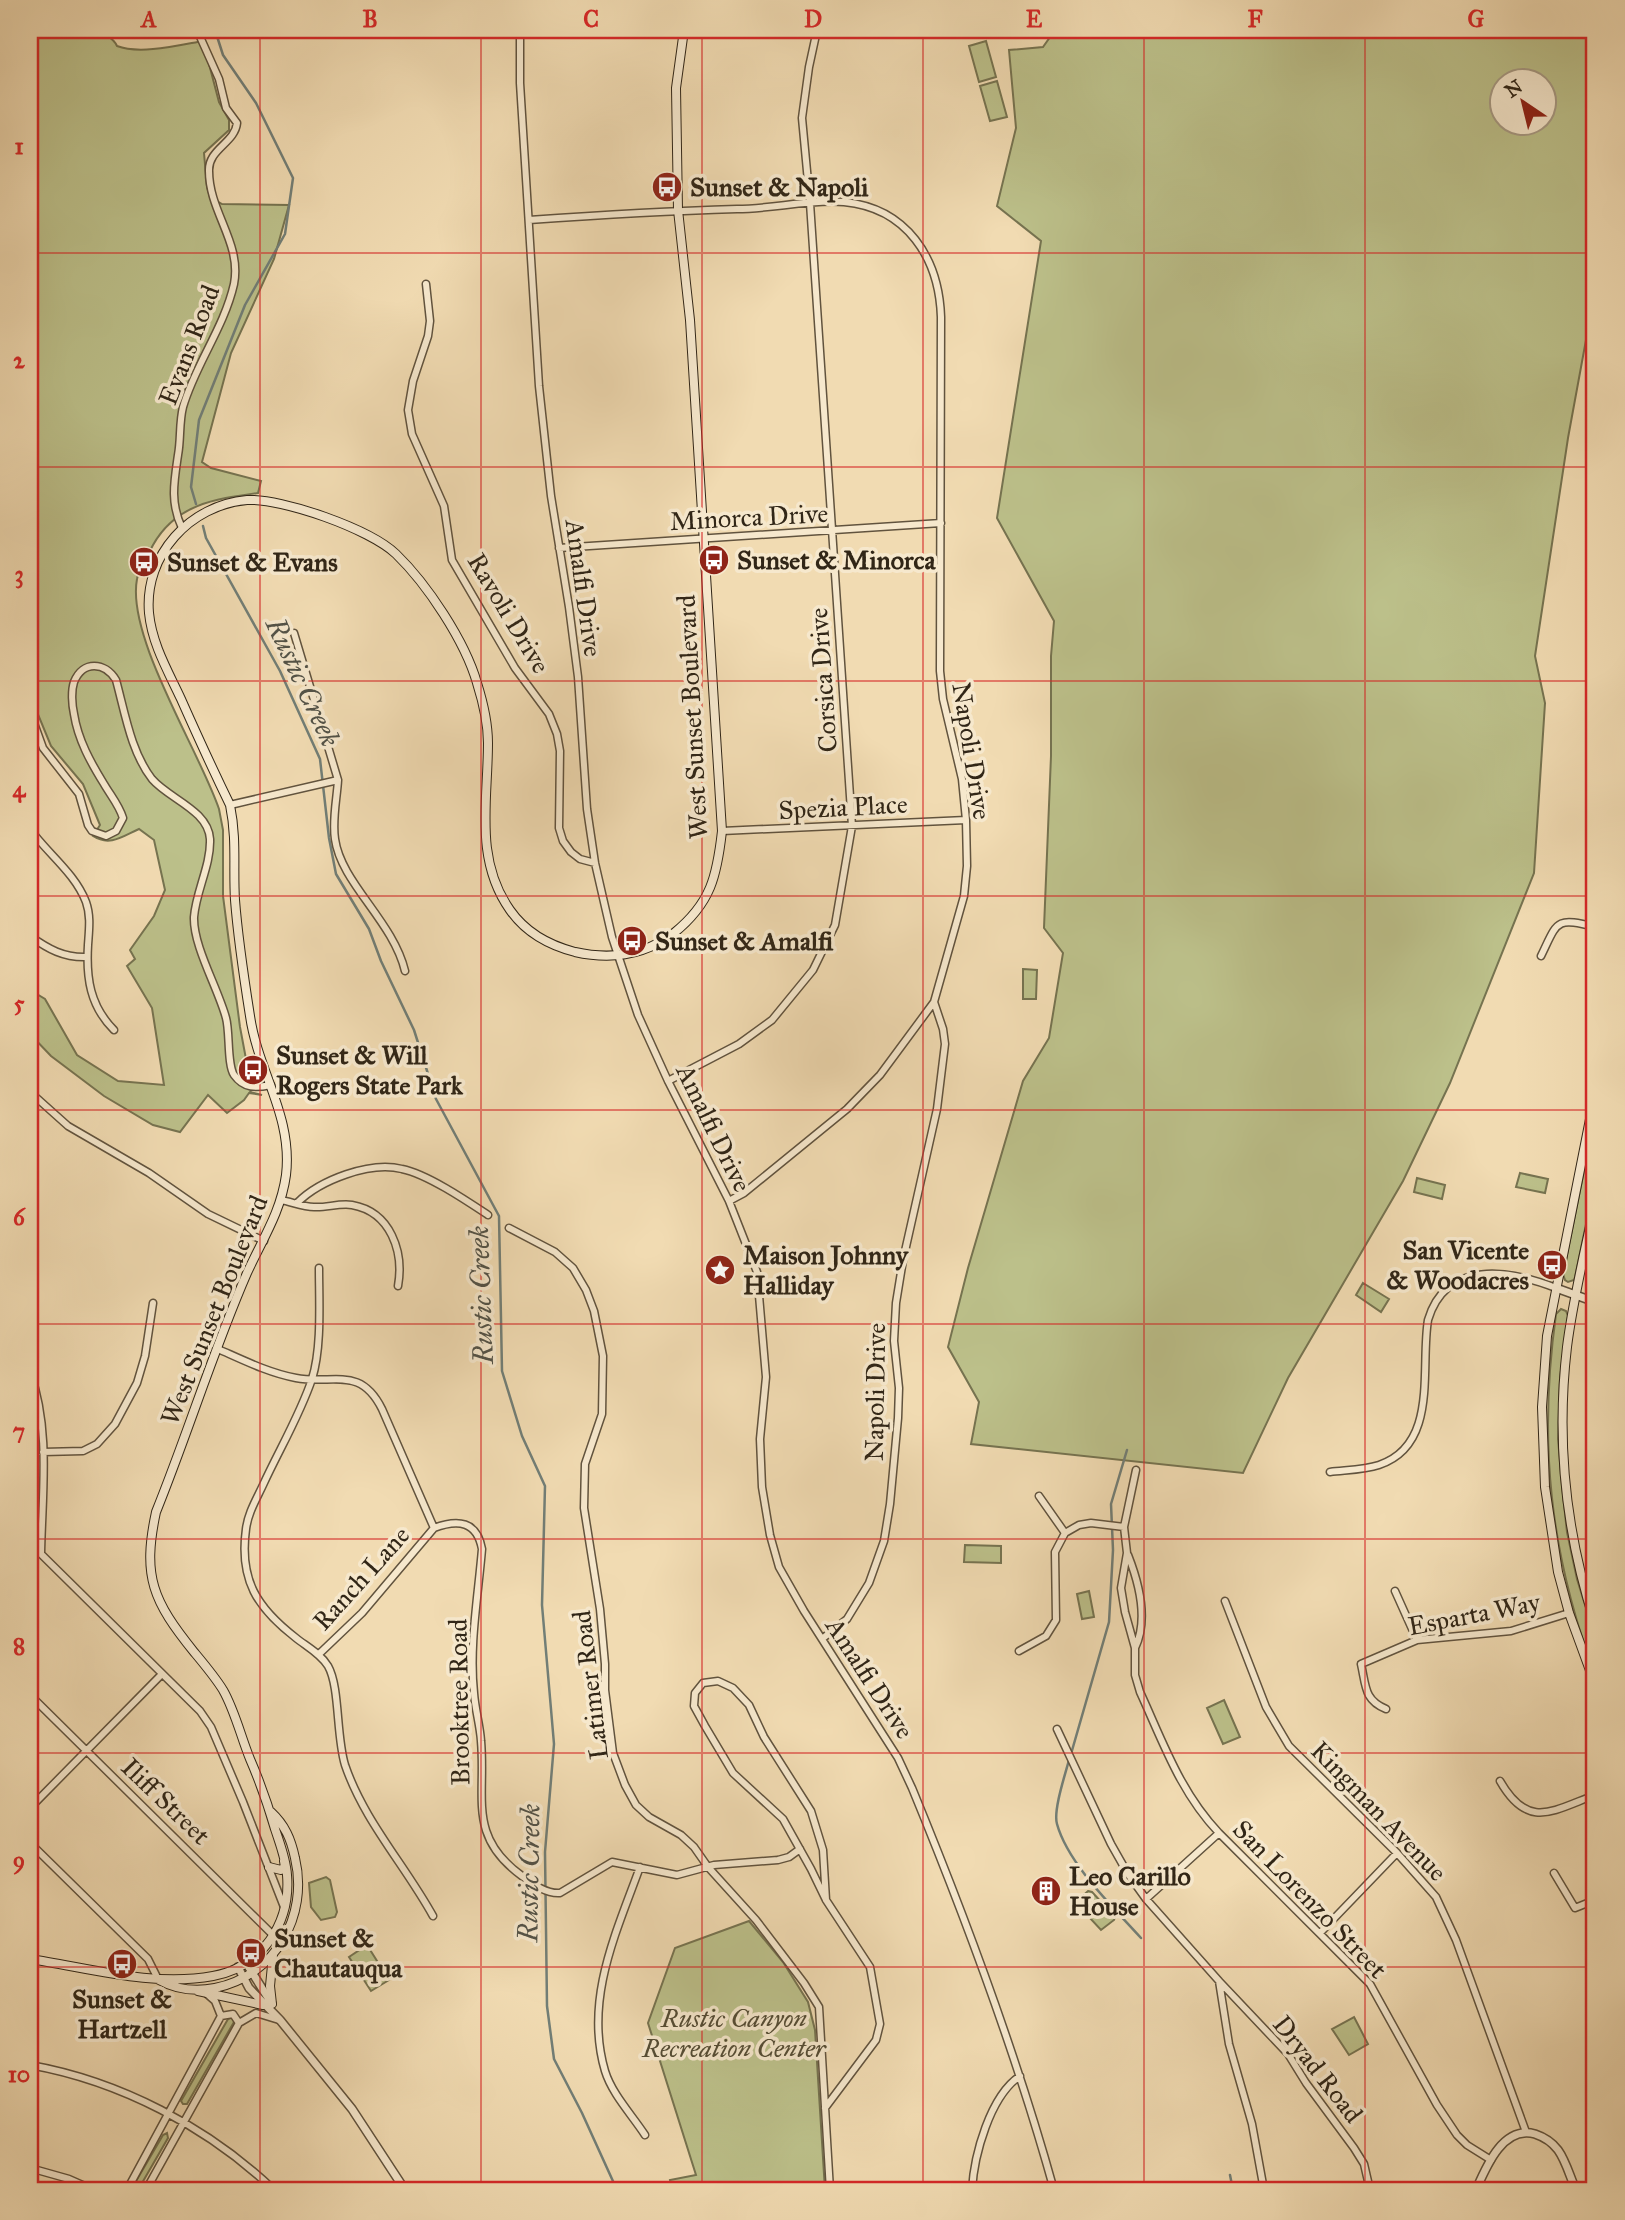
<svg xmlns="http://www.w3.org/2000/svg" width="1625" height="2220" viewBox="0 0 1625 2220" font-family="'IM FELL Great Primer',serif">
<rect width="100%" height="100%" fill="#f1dbb2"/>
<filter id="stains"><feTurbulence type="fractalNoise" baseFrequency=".00286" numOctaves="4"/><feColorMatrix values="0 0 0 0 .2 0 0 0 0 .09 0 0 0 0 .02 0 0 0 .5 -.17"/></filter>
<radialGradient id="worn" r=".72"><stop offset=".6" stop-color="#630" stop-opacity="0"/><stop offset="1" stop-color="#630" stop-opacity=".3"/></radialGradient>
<path fill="#bcc08a" stroke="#767350" stroke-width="2" fill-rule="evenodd" d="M 30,30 C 51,30 107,23 117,46 C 140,55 180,45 203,41 L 219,102 L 229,120 L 229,130 L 204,153 L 207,187 L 210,197 L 222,204 L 289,205 L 274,259 L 231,353 L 202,462 L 211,468 L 261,481 L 258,493 C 215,499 176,504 153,545 C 147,557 139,566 137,579 C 126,637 199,750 219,809 L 223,830 L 223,896 L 240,1027 L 246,1059 L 256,1083 L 250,1092 L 262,1095 L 249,1093 L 244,1100 L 227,1113 L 208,1095 L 180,1132 L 153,1125 L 104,1096 L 51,1056 L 30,1034 L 30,990 L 45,999 L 77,1055 L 118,1081 L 164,1085 L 152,1008 L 127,966 L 135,959 L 130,950 L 154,916 L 165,890 L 154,840 L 139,829 C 123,836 110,847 93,836 L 100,825 L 83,784 L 51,746 L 30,695 Z
M 1055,30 L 1595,30 L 1595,291 L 1568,438 L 1535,656 L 1545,703 L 1534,873 L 1450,1083 L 1403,1181 L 1288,1378 L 1243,1473 L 971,1444 L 979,1402 L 948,1347 L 968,1268 L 1023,1081 L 1049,1038 L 1063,953 L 1044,928 L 1051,756 L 1051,656 L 1054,621 L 997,518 L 1041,241 L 997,206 L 1016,128 L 1009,50 L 1043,47 ZM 1502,80 L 1544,80 L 1544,122 L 1502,122 Z
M 986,41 L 996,77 L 979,82 L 969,46 Z
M 997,81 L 1007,117 L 990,121 L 980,86 Z
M 1023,969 L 1037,970 L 1036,999 L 1023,999 Z
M 1595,1117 L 1595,1181 L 1575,1277 L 1574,1280 L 1568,1282 L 1565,1280 L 1563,1274 Z
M 1520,1173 L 1548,1179 L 1545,1193 L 1516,1187 Z
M 1417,1178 L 1445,1185 L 1442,1199 L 1414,1192 Z
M 1363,1283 L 1389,1299 L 1381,1312 L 1356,1295 Z
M 1561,1309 L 1566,1311 L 1568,1316 L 1560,1378 L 1558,1439 L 1562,1486 L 1567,1532 L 1577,1579 L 1595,1637 L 1595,1675 C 1550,1554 1538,1442 1556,1314 Z
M 965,1545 L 1001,1546 L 1001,1563 L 964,1562 Z
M 1089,1591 L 1094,1617 L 1082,1619 L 1077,1594 Z
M 1224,1700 L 1240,1737 L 1223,1744 L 1207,1708 Z
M 326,1877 L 330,1880 L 337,1912 L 335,1917 L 321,1920 L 311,1907 L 309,1883 Z
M 1088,1891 L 1092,1892 L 1115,1917 L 1114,1920 L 1101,1930 L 1077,1904 L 1077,1901 Z
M 749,1921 L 783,1962 L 808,2002 L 815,2030 L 825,2190 L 672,2190 L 670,2180 L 696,2175 L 648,2023 L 675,1948 Z
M 367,1945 L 389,1980 L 371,1991 L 349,1957 Z
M 233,2017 L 234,2022 L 187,2104 L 183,2104 L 181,2101 L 228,2019 Z
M 1354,2017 L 1368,2044 L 1349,2055 L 1332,2029 Z
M 167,2133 L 168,2138 L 138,2190 L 132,2190 L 132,2188 L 163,2135 Z"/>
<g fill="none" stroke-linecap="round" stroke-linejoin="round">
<path stroke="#727e76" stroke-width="2.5" d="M 196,504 L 191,487 L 199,420 L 245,305 L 285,234 L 293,178 L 256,103 L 223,55 L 215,30
M 203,526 L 206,538 L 280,671 L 320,759 L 329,838 L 336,874 L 369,929 L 381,961 L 414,1030 L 436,1099 L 499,1216 L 502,1371 L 522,1436 L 545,1486 L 542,1605 L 554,1744 L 545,1852 L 547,2006 L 554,2059 L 582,2113 L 617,2190
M 1071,1754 L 1109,1622 L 1113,1550 L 1111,1504 L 1127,1450
M 1069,1760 C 1065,1775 1053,1811 1057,1824 C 1068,1864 1114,1908 1141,1938
M 1230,2175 L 1233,2190"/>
<g stroke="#61533e" stroke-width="9">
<path id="minor" d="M 520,30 L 520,83 L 539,386 L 551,496 L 569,607 L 578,677 L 587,809 L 595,863 L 612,937 L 638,1015 L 668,1081 L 729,1201 L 757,1272 L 766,1377 L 760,1439 L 762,1487 L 770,1535 L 779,1567 L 804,1611 L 898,1758 L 912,1788 C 966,1919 1016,2053 1054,2190
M 529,220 C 599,215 668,211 737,209 C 773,209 809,199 844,202 C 907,208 939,258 941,317 L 940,671 L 943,699 L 962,779 L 966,820 L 967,866 L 964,896 L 934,1002 L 943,1029 L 945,1044 L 937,1109 L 903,1260 L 896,1303 L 894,1341 L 899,1388 L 898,1418 L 890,1504 L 884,1541 L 869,1583 L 847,1619 L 822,1639
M 426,284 L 430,321 L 428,336 L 413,381 L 408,410 L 412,434 L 444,506 L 452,560 L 515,668 L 549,714 L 557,734 L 560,751 L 559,828 L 563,841 L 571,852 L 580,859 L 595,863
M 182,528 C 170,503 174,482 178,455 C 181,439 179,423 183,407 C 195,365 224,328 234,284 C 242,243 209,212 209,171 C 208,149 235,143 237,123 L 226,108 L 219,79 L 197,30
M 559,548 L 941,523
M 30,712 L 43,748 L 79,794 L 88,825 L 92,831 L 106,836 L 116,831 L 123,818 C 119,805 111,796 104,784 C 91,763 78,740 74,714 C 72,705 71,691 74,682 C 83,660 105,662 116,680 C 125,713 131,752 152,779 C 169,799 208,810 210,839 C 211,865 196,891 194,917 C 193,946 218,988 226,1018 C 230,1032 227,1065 234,1075 C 244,1089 256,1088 271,1085
M 338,780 C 337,798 332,820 335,839 C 341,883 393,921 405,971
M 230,805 L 338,780 L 294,633
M 30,829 C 47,853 75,873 86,902 C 91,916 89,930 88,945 C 86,978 90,1006 114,1030
M 722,831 L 966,820
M 30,936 C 48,949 64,958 87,957
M 1541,956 C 1558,921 1555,917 1595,927
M 668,1081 L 739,1044 L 772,1020 L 813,970 L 835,925 L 852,826 L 810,203 L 802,118 L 809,67 L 817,30
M 30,1092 L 68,1126 L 149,1173 L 208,1214 L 264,1241
M 281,1200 C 292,1202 303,1207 314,1207 C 326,1208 339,1203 352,1205 C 391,1212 404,1252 398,1286
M 729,1201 L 744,1193 L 847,1109 L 880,1075 L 934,1002
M 297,1203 C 320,1180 370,1161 402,1169 C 427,1174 467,1201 488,1215
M 509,1228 L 555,1252 L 573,1268 L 586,1290 L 594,1311 L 603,1356 L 602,1414 L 585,1464 L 584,1508 L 600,1609 L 605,1664 L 605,1690 L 613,1753 L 625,1785 L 636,1805 L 649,1817 L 681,1835 L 694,1847 L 708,1867 L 756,1920 L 804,1983 L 819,2007 L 830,2190
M 319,1268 C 319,1301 322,1347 312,1379 C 300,1415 279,1450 263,1485 C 256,1500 248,1513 246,1529 C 239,1580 257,1608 296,1638 C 306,1646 321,1654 328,1666 C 340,1687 336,1736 345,1765 C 364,1821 405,1865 433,1916
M 218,1349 C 243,1360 269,1373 296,1378 C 333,1385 360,1365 382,1409 L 434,1528 C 458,1519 477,1521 482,1549 C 478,1597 469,1646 474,1693 C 475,1709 480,1725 481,1741 C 486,1798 467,1836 522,1876 C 533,1884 546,1894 560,1893 L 612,1862 L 677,1875 L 714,1865 L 778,1860 L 789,1857 L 800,1849
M 30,1372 C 51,1430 42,1494 41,1554 L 200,1711 L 211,1727 L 243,1802 L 284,1907
M 43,1452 L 83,1451 L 97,1444 L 115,1424 L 137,1383 L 145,1356 L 153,1303
M 1136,1470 L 1124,1527 L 1127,1553 L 1121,1588 L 1125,1612 L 1135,1648 L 1135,1675 L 1140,1692 C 1163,1742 1180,1792 1219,1833 L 1370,1984 L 1437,2105 L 1457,2135 L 1467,2145 L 1491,2160
M 1330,1472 C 1346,1470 1364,1470 1379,1465 C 1439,1445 1420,1368 1428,1320 C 1446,1259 1510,1270 1556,1288
M 1039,1496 L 1065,1533
M 30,1543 L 41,1554
M 1128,1555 C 1139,1583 1149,1619 1135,1648
M 1395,1591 L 1417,1640
M 1225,1601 L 1266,1707 L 1289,1746 L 1397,1853 L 1436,1897 L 1456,1940 L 1526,2132
M 1019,1651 L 1046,1636 L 1056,1620 L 1055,1552 L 1065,1533 L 1079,1525 L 1091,1523 L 1124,1527
M 318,1655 L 362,1613 L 434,1528
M 30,1695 L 274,1936
M 1386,1709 C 1364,1700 1366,1686 1361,1664 L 1417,1640 L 1511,1631 L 1569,1613
M 1057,1729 L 1111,1844 L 1128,1874 L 1146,1899 L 1219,1981 L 1229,2044 L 1252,2124 L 1264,2190
M 1500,1781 C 1528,1830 1552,1811 1595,1795
M 30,1808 L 162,1674
M 30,1843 L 148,1959 L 158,1979
M 640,1867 C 616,1933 584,2000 605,2071 C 612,2094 632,2115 645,2135
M 1554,1873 L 1575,1908 L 1595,1900
M 1146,1899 L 1219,1833
M 1320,1933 L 1397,1853
M 1219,1981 L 1288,2054 L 1306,2083 L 1354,2148 L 1364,2164 L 1370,2190
M 221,2016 L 233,2014 L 239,2023
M 30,2065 C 120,2081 208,2127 274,2190
M 825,2108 L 876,2040 L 880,2024 L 870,1967 L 826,1900 L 811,1869 L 783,1819 L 733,1773 L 705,1726 L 694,1706 L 695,1693 L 703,1683 L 718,1681 L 733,1688 L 749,1705 L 764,1737 L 811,1811 L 823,1850 L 826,1900
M 30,2168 L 69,2179 L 94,2190
M 127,2190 L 221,2016 L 215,2001 L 207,1994
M 146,2190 L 239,2023 L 256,2013 L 279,2020
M 972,2190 C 974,2155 990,2096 1020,2076"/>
</g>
<g stroke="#61533e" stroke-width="10">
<path id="tertiary" d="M 1556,1288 L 1595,1302
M 246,1963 L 272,2004
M 238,1967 L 249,1988 L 280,2020 L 352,2109 L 405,2190
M 1476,2190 C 1486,2167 1503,2125 1535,2134 C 1544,2137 1552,2142 1558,2150 C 1566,2161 1570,2177 1576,2190"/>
</g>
<g stroke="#312617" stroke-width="10">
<path id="secondary" d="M 1595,1094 L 1547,1336 L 1542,1407 L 1545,1487 L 1558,1572 L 1569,1613 L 1595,1684
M 1595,1204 C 1585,1251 1573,1299 1567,1347 C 1556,1440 1566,1534 1595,1623
M 269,1867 L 281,1870 L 285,1867 L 284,1861
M 30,1959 C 89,1968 153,1987 213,1976 C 262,1967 291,1923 287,1875 C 286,1859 280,1844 275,1829 C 268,1805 260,1782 250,1759 C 241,1737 235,1711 223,1690 C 215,1677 204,1664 194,1652 C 153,1601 142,1577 156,1512 C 188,1433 213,1351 247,1273 C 262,1240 281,1212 286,1175 C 293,1116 258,1072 250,1016 C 244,978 238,939 235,900 C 233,867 237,839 230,805 C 213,770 197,735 181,699 C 168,671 152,644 149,613 C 144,555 190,505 247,500 C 282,498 370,529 396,554 C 427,584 465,641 477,683 C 483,702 488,723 488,743 C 488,801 474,859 510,910 C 526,933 548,945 575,952 C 611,960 645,955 674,933 C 711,903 717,876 722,831 L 690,320 L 678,210 L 676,88 L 684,30
M 159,1980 C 177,1990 195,1992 215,1988 C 275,1976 309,1916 295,1858 C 291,1839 285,1825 271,1812
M 198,1991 L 263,2005
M 272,2004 L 270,1986 L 273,1955"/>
</g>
<use href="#minor" stroke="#f6e8cd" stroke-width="6"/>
<use href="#tertiary" stroke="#f6e8cd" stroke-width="7"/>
<use href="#secondary" stroke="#f6e8cd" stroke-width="8"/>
</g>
<path fill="none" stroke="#d62828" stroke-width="2" stroke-opacity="0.55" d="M 260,30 L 260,2190M 481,30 L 481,2190M 702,30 L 702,2190M 923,30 L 923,2190M 1144,30 L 1144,2190M 1365,30 L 1365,2190M 30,253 L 1595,253M 30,467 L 1595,467M 30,681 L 1595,681M 30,896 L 1595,896M 30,1110 L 1595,1110M 30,1324 L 1595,1324M 30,1539 L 1595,1539M 30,1753 L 1595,1753M 30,1967 L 1595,1967"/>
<defs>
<g id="bus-disc" transform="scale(1.575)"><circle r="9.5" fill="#8f2418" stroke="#f6e8cd"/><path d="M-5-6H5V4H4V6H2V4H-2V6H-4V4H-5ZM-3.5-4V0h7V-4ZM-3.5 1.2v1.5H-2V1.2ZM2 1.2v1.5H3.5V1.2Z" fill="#fff"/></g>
<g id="sight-disc" transform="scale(1.575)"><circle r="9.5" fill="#8f2418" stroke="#f6e8cd"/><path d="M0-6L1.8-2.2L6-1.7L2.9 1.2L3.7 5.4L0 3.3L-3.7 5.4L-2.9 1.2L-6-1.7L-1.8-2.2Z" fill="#fff"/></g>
<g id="building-disc" transform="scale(1.575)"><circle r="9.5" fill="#8f2418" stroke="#f6e8cd"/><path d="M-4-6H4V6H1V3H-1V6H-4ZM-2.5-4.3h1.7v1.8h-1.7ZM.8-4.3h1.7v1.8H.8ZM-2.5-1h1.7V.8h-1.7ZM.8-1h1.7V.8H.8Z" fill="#fff"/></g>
</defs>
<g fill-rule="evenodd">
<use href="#bus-disc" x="667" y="187"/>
<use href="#bus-disc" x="714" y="560"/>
<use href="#bus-disc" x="144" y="562"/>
<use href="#bus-disc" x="632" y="941"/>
<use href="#bus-disc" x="253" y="1070"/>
<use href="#bus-disc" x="1552" y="1265"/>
<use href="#sight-disc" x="720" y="1270"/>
<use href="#building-disc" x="1046" y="1891"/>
<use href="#bus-disc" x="251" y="1953"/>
<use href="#bus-disc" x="122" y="1964"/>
</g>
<g text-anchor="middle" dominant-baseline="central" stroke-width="7" stroke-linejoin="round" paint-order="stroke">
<g font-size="26" font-weight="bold" fill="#312617" stroke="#f6e8cd" text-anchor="start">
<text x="690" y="187">Sunset &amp; Napoli</text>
<text x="737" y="560">Sunset &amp; Minorca</text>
<text x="167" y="562">Sunset &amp; Evans</text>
<text x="655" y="941">Sunset &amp; Amalfi</text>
<text x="276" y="1055">Sunset &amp; Will<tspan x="276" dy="30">Rogers State Park</tspan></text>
<text x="1529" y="1250" text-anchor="end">San Vicente<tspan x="1529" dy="30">&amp; Woodacres</tspan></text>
<text x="743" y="1255">Maison Johnny<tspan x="743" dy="30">Halliday</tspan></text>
<text x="1069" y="1876">Leo Carillo<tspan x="1069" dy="30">House</tspan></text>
<text x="274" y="1938">Sunset &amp;<tspan x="274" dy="30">Chautauqua</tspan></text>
<text x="122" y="1999" text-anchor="middle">Sunset &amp;<tspan x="122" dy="30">Hartzell</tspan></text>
</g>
<g font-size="26" fill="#312617" stroke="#f6e8cd">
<text transform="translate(189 345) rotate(-69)">Evans Road</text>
<text transform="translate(749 517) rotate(-3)">Minorca Drive</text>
<text transform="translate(584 588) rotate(82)">Amalfi Drive</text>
<text transform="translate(509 613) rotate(59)">Ravoli Drive</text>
<text transform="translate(823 680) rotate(-94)">Corsica Drive</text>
<text transform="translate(692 717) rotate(-93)">West Sunset Boulevard</text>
<text transform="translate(972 751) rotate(81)">Napoli Drive</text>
<text transform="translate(843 807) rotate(-3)">Spezia Place</text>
<text transform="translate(714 1128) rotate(64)">Amalfi Drive</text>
<text transform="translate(214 1310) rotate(-68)">West Sunset Boulevard</text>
<text transform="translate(875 1392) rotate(-89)">Napoli Drive</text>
<text transform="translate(361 1578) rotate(-48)">Ranch Lane</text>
<text transform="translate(1474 1614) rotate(-11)">Esparta Way</text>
<text transform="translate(870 1678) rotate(57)">Amalfi Drive</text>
<text transform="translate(590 1685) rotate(-97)">Latimer Road</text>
<text transform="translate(459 1702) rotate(-91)">Brooktree Road</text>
<text transform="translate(166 1801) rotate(44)">Iliff Street</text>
<text transform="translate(1379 1811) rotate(46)">Kingman Avenue</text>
<text transform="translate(1310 1899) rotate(46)">San Lorenzo Street</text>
<text transform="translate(1318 2069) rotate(52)">Dryad Road</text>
</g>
<g font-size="26" font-style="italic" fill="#544c34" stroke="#f6e8cd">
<text x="734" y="2018">Rustic Canyon<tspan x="734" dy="30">Recreation Center</tspan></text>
</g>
<g font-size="28" font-style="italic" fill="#525247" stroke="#f6e8cd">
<text transform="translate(303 682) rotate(65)">Rustic Creek</text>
<text transform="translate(481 1295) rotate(-92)">Rustic Creek</text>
<text transform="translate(529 1873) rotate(-89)">Rustic Creek</text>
</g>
</g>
<rect width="1625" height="2220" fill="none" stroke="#f1dbb2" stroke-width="77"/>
<g transform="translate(1523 102) rotate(325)"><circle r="33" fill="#f6e8cd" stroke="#a79a84" stroke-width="2"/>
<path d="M0-5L12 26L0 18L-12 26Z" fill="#8f2418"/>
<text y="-10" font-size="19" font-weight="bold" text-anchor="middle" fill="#312617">N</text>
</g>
<rect x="38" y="38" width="1548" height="2144" fill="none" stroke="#d62828" stroke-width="2.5"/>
<g font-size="23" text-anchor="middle" font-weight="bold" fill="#d62828">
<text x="149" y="27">A</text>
<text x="370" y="27">B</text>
<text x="591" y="27">C</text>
<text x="813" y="27">D</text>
<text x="1034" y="27">E</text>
<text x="1255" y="27">F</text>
<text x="1476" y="27">G</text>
<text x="19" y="154">1</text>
<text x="19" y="368">2</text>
<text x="19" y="582">3</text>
<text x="19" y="797">4</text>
<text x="19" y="1011">5</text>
<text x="19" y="1225">6</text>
<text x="19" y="1439">7</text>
<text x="19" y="1654">8</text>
<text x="19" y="1868">9</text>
<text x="19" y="2082">10</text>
</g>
<rect width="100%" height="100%" filter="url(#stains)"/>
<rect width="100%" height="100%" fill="url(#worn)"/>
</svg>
